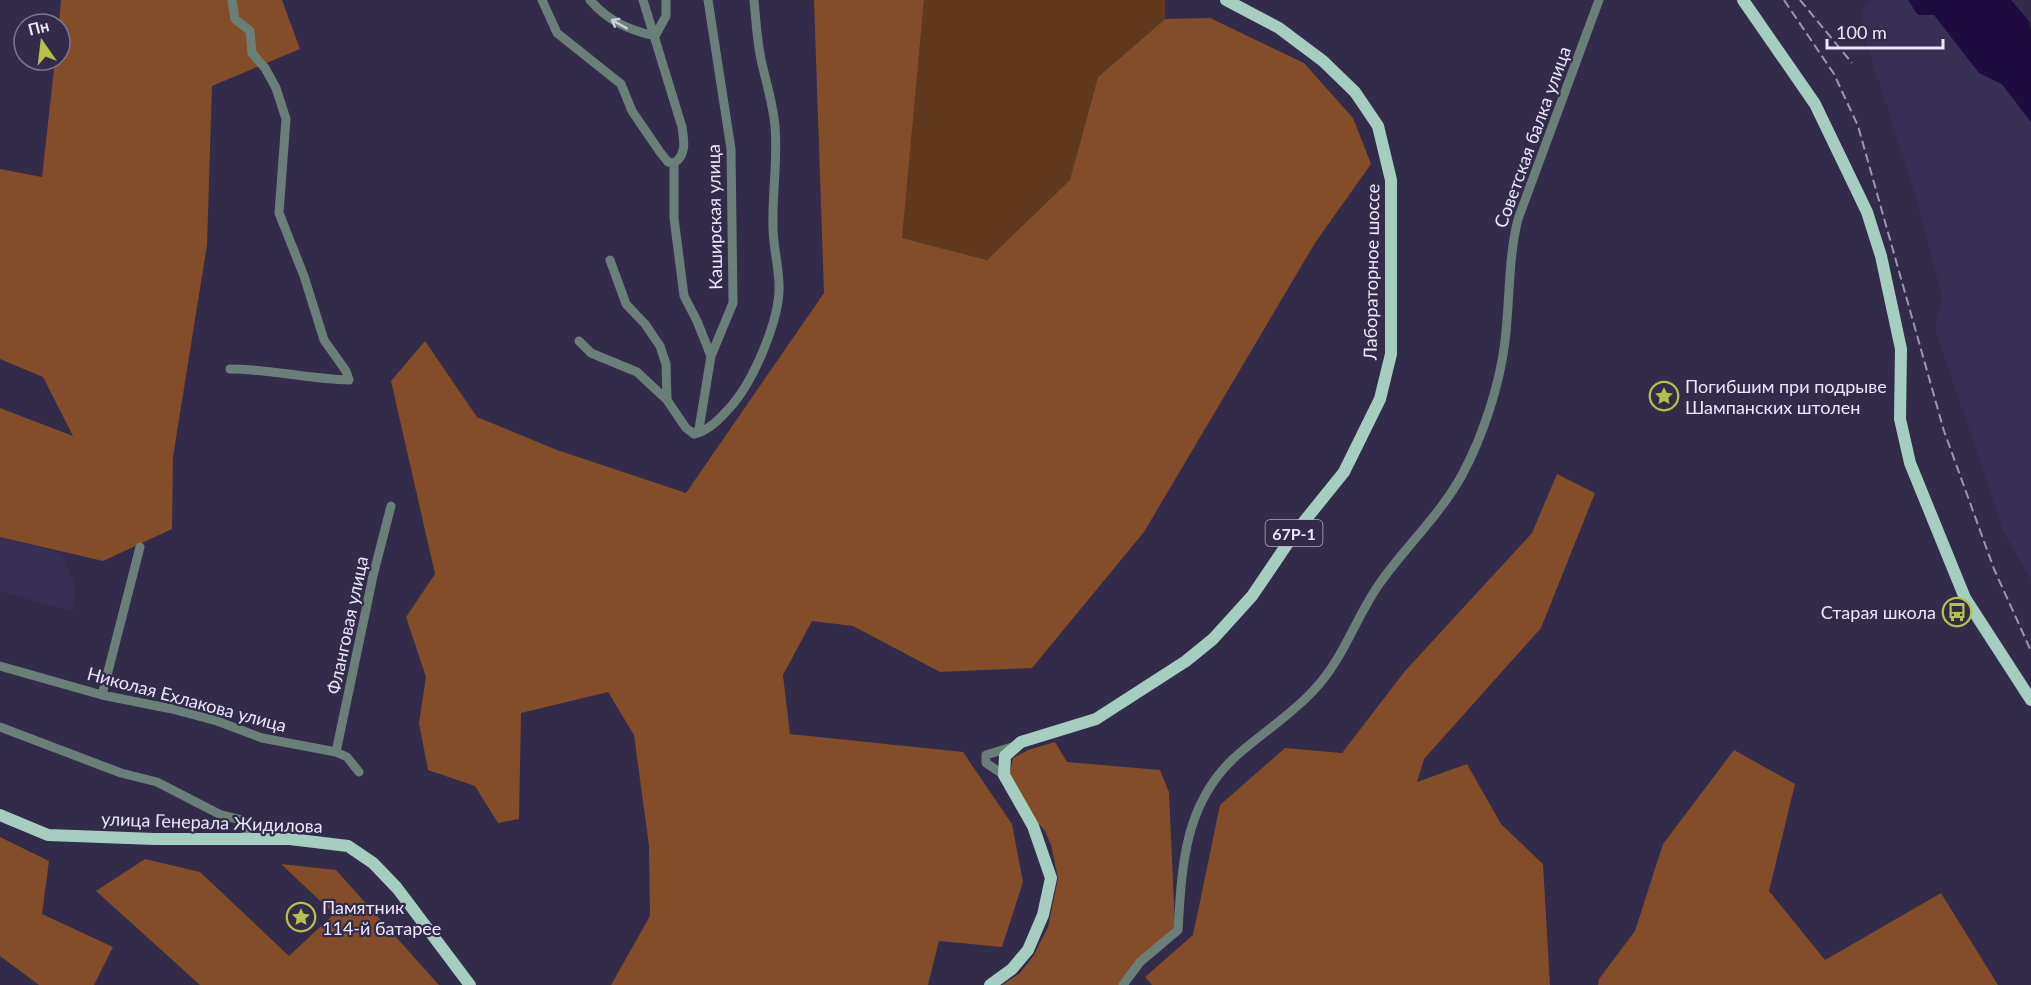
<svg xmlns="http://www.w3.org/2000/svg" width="2031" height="985" viewBox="0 0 2031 985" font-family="Lato,sans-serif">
<rect width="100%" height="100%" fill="#322b4a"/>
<path fill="#382f55" d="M 1871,0 L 1908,0 L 1918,15 L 1934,14 L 1979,73 L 2001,84 L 2031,122 L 2031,580 L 2003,530 L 1935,329 L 1942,297 L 1913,186 L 1869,53 L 1862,17 L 1864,6 Z
M 0,537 L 62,553 L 75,585 L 74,611 L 0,592 Z"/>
<path fill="#60381c" d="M 924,0 L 1165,0 L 1165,19 L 1098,77 L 1071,180 L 987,260 L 901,238 Z"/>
<path fill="#824d28" d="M 61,0 L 282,0 L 300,49 L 212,86 L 207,245 L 173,457 L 172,529 L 103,561 L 0,537 L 0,408 L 73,436 L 43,377 L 0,359 L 0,169 L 42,177 L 55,60 L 60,60 L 59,24 Z
M 814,0 L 924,0 L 902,238 L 987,260 L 1070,180 L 1098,77 L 1165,19 L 1210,18 L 1304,63 L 1353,118 L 1371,164 L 1315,243 L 1144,532 L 1032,668 L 940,672 L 853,626 L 812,621 L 783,675 L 790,734 L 963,752 L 1012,824 L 1023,882 L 1002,947 L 939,941 L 928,985 L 611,985 L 650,916 L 649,846 L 634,735 L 608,692 L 521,713 L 519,819 L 498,823 L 475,786 L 428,770 L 419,723 L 426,677 L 406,617 L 435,574 L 391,381 L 425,341 L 477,417 L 557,450 L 686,493 L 824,293 Z
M 1557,474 L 1595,493 L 1541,628 L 1424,759 L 1417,782 L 1467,764 L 1501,824 L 1543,864 L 1550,985 L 1152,985 L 1145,977 L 1193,935 L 1220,805 L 1285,748 L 1342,753 L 1405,671 L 1532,533 Z
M 1055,742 L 1067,762 L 1160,770 L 1169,792 L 1175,926 C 1155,948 1133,958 1120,985 L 1002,985 L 1020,973 L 1034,955 L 1048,927 L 1058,878 L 1051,845 L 1045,831 L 1033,817 L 1009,777 L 1013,758 L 1028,750 Z
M 1734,750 L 1795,784 L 1769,891 L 1825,960 L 1941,893 L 1998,985 L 1598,985 L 1599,979 L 1635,931 L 1663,844 Z
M 0,837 L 49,861 L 42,914 L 113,947 L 94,985 L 39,985 L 0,956 Z
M 145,859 L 200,872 L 289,956 L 334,914 L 281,864 L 336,870 L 439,985 L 200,985 L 96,891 Z"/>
<path fill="#1d0c3d" d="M 1908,0 L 2011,0 L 2029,21 L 2031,30 L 2031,122 L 2002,84 L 1979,73 L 1934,15 L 1918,15 Z"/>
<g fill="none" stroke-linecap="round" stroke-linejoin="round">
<path stroke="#6b7f79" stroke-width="9" d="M 542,0 L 557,33 L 621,84 L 632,111 L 660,152 L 668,162 L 674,163
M 590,0 C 608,21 629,30 655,36
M 643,0 L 682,127 C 684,141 687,155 674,163 L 674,218 L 684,296 L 697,321 L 711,356
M 655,36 L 666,16 L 666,0
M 610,260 L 626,304 L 645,324 L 660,346 L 666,364 L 667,400 L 686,428 L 694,434 L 699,429 L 711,356 L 733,303 L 731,149 L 708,0
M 579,341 L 591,353 L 637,372 L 667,400
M 230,369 C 270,369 309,379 349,380 L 346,371 L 324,340 L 304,276 L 279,213 L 286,119 L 276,88 L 265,68 L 252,53 L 250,31 L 235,19 L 232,0
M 694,434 C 710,431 723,415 733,404 C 754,379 780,319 779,286 C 779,266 773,247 773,227 C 772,193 778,160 775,126 C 773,105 767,85 762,64 C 757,43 756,21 754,0
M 0,666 L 102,695 L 172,709 L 217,721 L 262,738 L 336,752 L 347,757 L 359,772
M 102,695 L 140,547
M 0,727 L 121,773 L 157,782 L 221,815 L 242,820 L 248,837
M 336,752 L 373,576 L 391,506
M 1004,775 L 986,763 L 986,755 L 1015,746
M 1123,985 L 1140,962 L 1178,930 C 1182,866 1184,805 1234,758 C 1259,735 1290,716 1313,691 C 1344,659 1355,618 1380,583 C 1406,546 1440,515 1462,475 C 1483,436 1500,384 1505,341 C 1510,300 1508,259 1518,219 L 1599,0"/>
<path stroke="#a5cec1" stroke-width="12" d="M 1743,0 L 1815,104 L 1867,212 L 1881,256 L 1901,349 L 1900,419 L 1910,463 L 1965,598 L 2031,700
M 0,815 L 48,835 L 155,839 L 290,839 L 348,846 L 373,863 L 397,888 L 470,985
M 990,985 L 1012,969 L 1028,950 L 1043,915 L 1051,878 L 1033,826 L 1004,775 L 1005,756 L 1021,742 L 1096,719 L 1186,661 L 1213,639 L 1252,596 L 1294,534 L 1344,472 L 1380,399 L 1391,354 L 1391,180 L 1378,126 L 1355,92 L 1323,61 L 1279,28 L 1226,0"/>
<path stroke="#9b97af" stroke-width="2" stroke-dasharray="9 4.5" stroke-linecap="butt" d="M 1784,0 L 1834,74 L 1858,126 L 1944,431 L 1994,569 L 2031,651
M 1800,0 L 1852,63"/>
</g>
<defs><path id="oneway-shaft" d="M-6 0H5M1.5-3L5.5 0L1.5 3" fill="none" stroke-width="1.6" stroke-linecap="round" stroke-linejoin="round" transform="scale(1.5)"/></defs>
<use stroke="#cacdda" href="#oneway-shaft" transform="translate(619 24) rotate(-151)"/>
<defs>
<g id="sight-ring" transform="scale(1.5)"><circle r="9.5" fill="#322b4a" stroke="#b7c148" stroke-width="1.5"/><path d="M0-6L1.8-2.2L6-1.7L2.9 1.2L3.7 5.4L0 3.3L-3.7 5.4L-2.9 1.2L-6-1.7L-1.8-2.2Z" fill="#b7c148"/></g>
<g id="bus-ring" transform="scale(1.5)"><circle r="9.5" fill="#322b4a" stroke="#b7c148" stroke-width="1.5"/><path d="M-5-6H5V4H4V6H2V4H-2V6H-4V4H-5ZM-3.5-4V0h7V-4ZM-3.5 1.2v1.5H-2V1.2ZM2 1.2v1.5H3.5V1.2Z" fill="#b7c148"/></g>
</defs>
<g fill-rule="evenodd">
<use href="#sight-ring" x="1664" y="396"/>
<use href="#bus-ring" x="1957" y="612"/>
<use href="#sight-ring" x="301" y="917"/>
</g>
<g text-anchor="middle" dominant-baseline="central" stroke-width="4.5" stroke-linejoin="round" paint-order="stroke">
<rect fill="#322b4a" stroke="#b3afc6" stroke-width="1.5" x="1265.5" y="520" width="57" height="26" rx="4.5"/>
<g font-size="16" font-weight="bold" fill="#eae7fb">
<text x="1294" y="533">67Р-1</text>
</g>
<g font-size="18" fill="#eae7fb" stroke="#322b4a">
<text transform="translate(1532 137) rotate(-70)">Советская балка улица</text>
<text transform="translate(714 217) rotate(-91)">Каширская улица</text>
<text transform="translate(1371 272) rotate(-89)">Лабораторное шоссе</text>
<text transform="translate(347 625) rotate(-78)">Фланговая улица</text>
<text transform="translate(187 699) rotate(15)">Николая Ехлакова улица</text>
<text transform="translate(212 822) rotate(2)">улица Генерала Жидилова</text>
</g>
<g font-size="18" fill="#eae7fb" stroke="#322b4a" text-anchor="start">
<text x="1685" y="386">Погибшим при подрыве<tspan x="1685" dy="21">Шампанских штолен</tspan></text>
<text x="1936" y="612" text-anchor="end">Старая школа</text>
<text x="322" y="907">Памятник<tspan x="322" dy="21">114-й батарее</tspan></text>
</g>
</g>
<g transform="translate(42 42) rotate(346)"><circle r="28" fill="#322b4a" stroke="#7c7691" stroke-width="1.5"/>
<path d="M0-4.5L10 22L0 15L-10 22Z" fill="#b7c148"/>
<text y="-9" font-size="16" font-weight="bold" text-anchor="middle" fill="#eae7fb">Пн</text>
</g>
<path d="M1827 39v9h116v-9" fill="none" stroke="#eae7fb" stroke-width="3"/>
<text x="1836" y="39" font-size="18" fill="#eae7fb" stroke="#322b4a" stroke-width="4.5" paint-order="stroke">100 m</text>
</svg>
